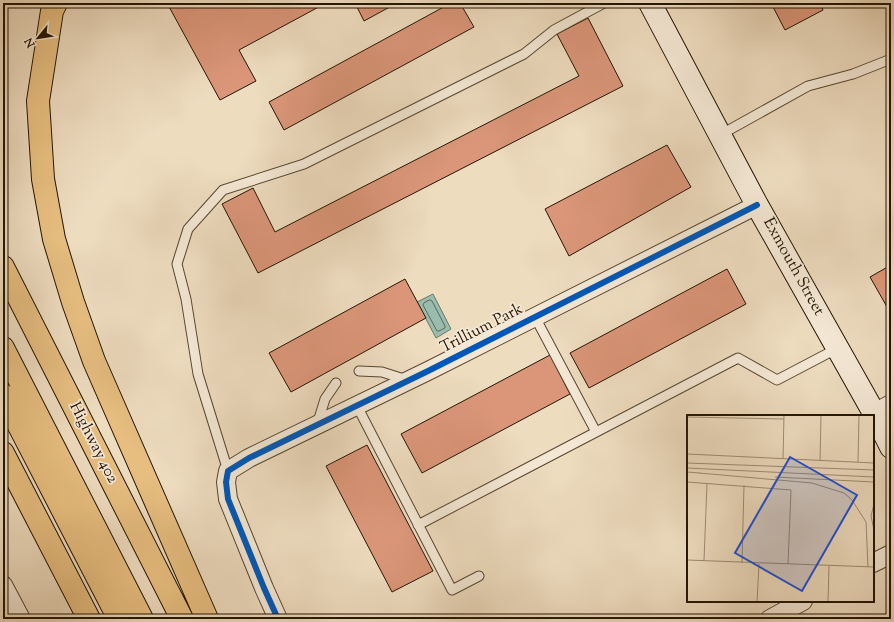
<svg xmlns="http://www.w3.org/2000/svg" width="894" height="622" viewBox="0 0 894 622" font-family="'Sorts Mill Goudy',serif">
<rect width="100%" height="100%" fill="#eedcbf"/>
<filter id="stains"><feTurbulence type="fractalNoise" baseFrequency=".005" numOctaves="4"/><feColorMatrix values="0 0 0 0 .2 0 0 0 0 .09 0 0 0 0 .02 0 0 0 .5 -.17"/></filter>
<radialGradient id="worn" r=".72"><stop offset=".6" stop-color="#630" stop-opacity="0"/><stop offset="1" stop-color="#630" stop-opacity=".3"/></radialGradient>
<path fill="#9abcae" stroke="#6a796a" d="M 433,294 L 451,329 L 436,338 L 417,302 Z"/>
<g fill="none" stroke-linecap="round" stroke-linejoin="round">
<path stroke="#5e6858" stroke-width="1" d="M 430,300 L 432,301 L 445,326 L 445,328 L 439,331 L 437,331 L 423,305 L 424,303 Z"/>
</g>
<path fill="#db9679" stroke="#231503" d="M 167,3 L 215,3 L 216,6 L 221,3 L 326,3 L 239,50 L 256,81 L 220,100 Z
M 355,3 L 397,3 L 364,21 Z
M 451,3 L 460,3 L 474,27 L 284,130 L 269,102 Z
M 771,3 L 820,3 L 823,10 L 785,30 Z
M 588,18 L 623,86 L 258,273 L 222,204 L 253,188 L 275,232 L 579,76 L 557,34 Z
M 667,145 L 691,187 L 569,256 L 545,209 Z
M 891,265 L 891,314 L 870,277 Z
M 727,269 L 746,304 L 589,388 L 570,353 Z
M 405,279 L 426,318 L 291,392 L 269,353 Z
M 550,355 L 570,394 L 422,473 L 401,434 Z
M 367,445 L 433,571 L 392,592 L 326,466 Z"/>
<g fill="none" stroke-linecap="round" stroke-linejoin="round">
<g stroke="#564732" stroke-width="11">
<path id="lane" d="M 720,135 L 808,86 L 853,74 L 891,59
M 535,317 L 596,432
M 359,371 L 382,372 L 407,380
M 357,406 L 452,590 L 479,576
M 317,425 L 325,399 L 336,383
M 228,471 L 198,374 L 186,299 L 177,264 L 188,229 L 223,190 L 304,164 L 524,54 L 554,30 L 604,3
M 418,525 L 738,358 L 777,380 L 838,348"/>
</g>
<g stroke="#564732" stroke-width="20">
<path id="street" d="M 874,413 L 891,404
M 873,563 L 891,554
M 3,585 L 21,619
M 278,619 L 264,588 L 228,499 L 226,482 L 228,471 L 249,458 L 428,371 L 757,205
M 770,619 L 803,601"/>
</g>
<g stroke="#231503" stroke-width="24">
<path id="secondary" d="M 650,3 L 757,205 L 874,413 L 891,447"/>
</g>
<g stroke="#231503" stroke-width="24">
<path id="highway" d="M 56,3 L 52,11 L 38,101 L 43,179 L 54,239 L 73,302 L 94,361 L 207,619
M 3,267 L 182,619
M 3,348 L 142,619
M 3,395 L 119,619
M 3,453 L 89,619"/>
</g>
<use href="#lane" stroke="#f4e8d5" stroke-width="9"/>
<use href="#street" stroke="#f4e8d5" stroke-width="18"/>
<use href="#secondary" stroke="#f4e8d5" stroke-width="22"/>
<use href="#highway" stroke="#e7be80" stroke-width="22"/>
<g stroke="#f4e8d5" stroke-width="8">
<path id="cycleway" d="M 278,619 L 264,588 L 228,499 L 226,482 L 228,471 L 249,458 L 428,371 L 757,205"/>
</g>
<use href="#cycleway" stroke="#0057b8" stroke-width="6"/>
</g>
<g text-anchor="middle" dominant-baseline="central" stroke-width="3.5" stroke-linejoin="round" paint-order="stroke">
<g font-size="16" fill="#231503" stroke="#f4e8d5">
<text transform="translate(793 267) rotate(61)">Exmouth Street</text>
<text transform="translate(482 329) rotate(-27)">Trillium Park</text>
<text transform="translate(93 443) rotate(63)">Highway 402</text>
</g>
</g>
<g transform="translate(687 415)">
<rect width="187" height="187" fill="#eedcbf"/>
<path fill="none" stroke="#9d8c74" stroke-width="1" d="M 0,2 L 97,4M 0,39 L 187,48M 96,44 L 97,0M 133,46 L 134,0M 171,47 L 172,0M 0,48 L 187,55M 0,53 L 187,62M 0,57 L 13,58M 12,58 L 125,68 L 157,78 L 165,85 L 179,107 L 181,152M 88,62 L 187,67M 0,67 L 104,75 L 101,149M 187,89 L 184,101 L 187,115M 0,145 L 187,152M 17,146 L 20,68M 55,148 L 57,70M 70,187 L 72,149M 141,187 L 142,151"/>
<path fill="#1d4ed8" fill-opacity="0.15" stroke="#1d4ed8" stroke-width="2" d="M 103,42 L 170,80 L 115,176 L 48,138 Z"/>
<rect width="187" height="187" fill="none" stroke="#231503" stroke-width="2"/>
</g>
<rect width="894" height="622" fill="none" stroke="#eedcbf" stroke-width="16"/>
<rect x="4" y="4" width="886" height="614" fill="none" stroke="#231503" stroke-width="2"/>
<rect x="8" y="8" width="878" height="606" fill="none" stroke="#231503"/>
<g transform="translate(38 38) rotate(240)" stroke="#f4e8d5" stroke-width="3" paint-order="stroke">
<path d="M0-3L7 15L0 10L-7 15Z" fill="#231503"/>
<text y="-6" font-size="11" font-weight="bold" text-anchor="middle" fill="#231503">N</text>
</g>
<rect width="100%" height="100%" filter="url(#stains)"/>
<rect width="100%" height="100%" fill="url(#worn)"/>
</svg>
